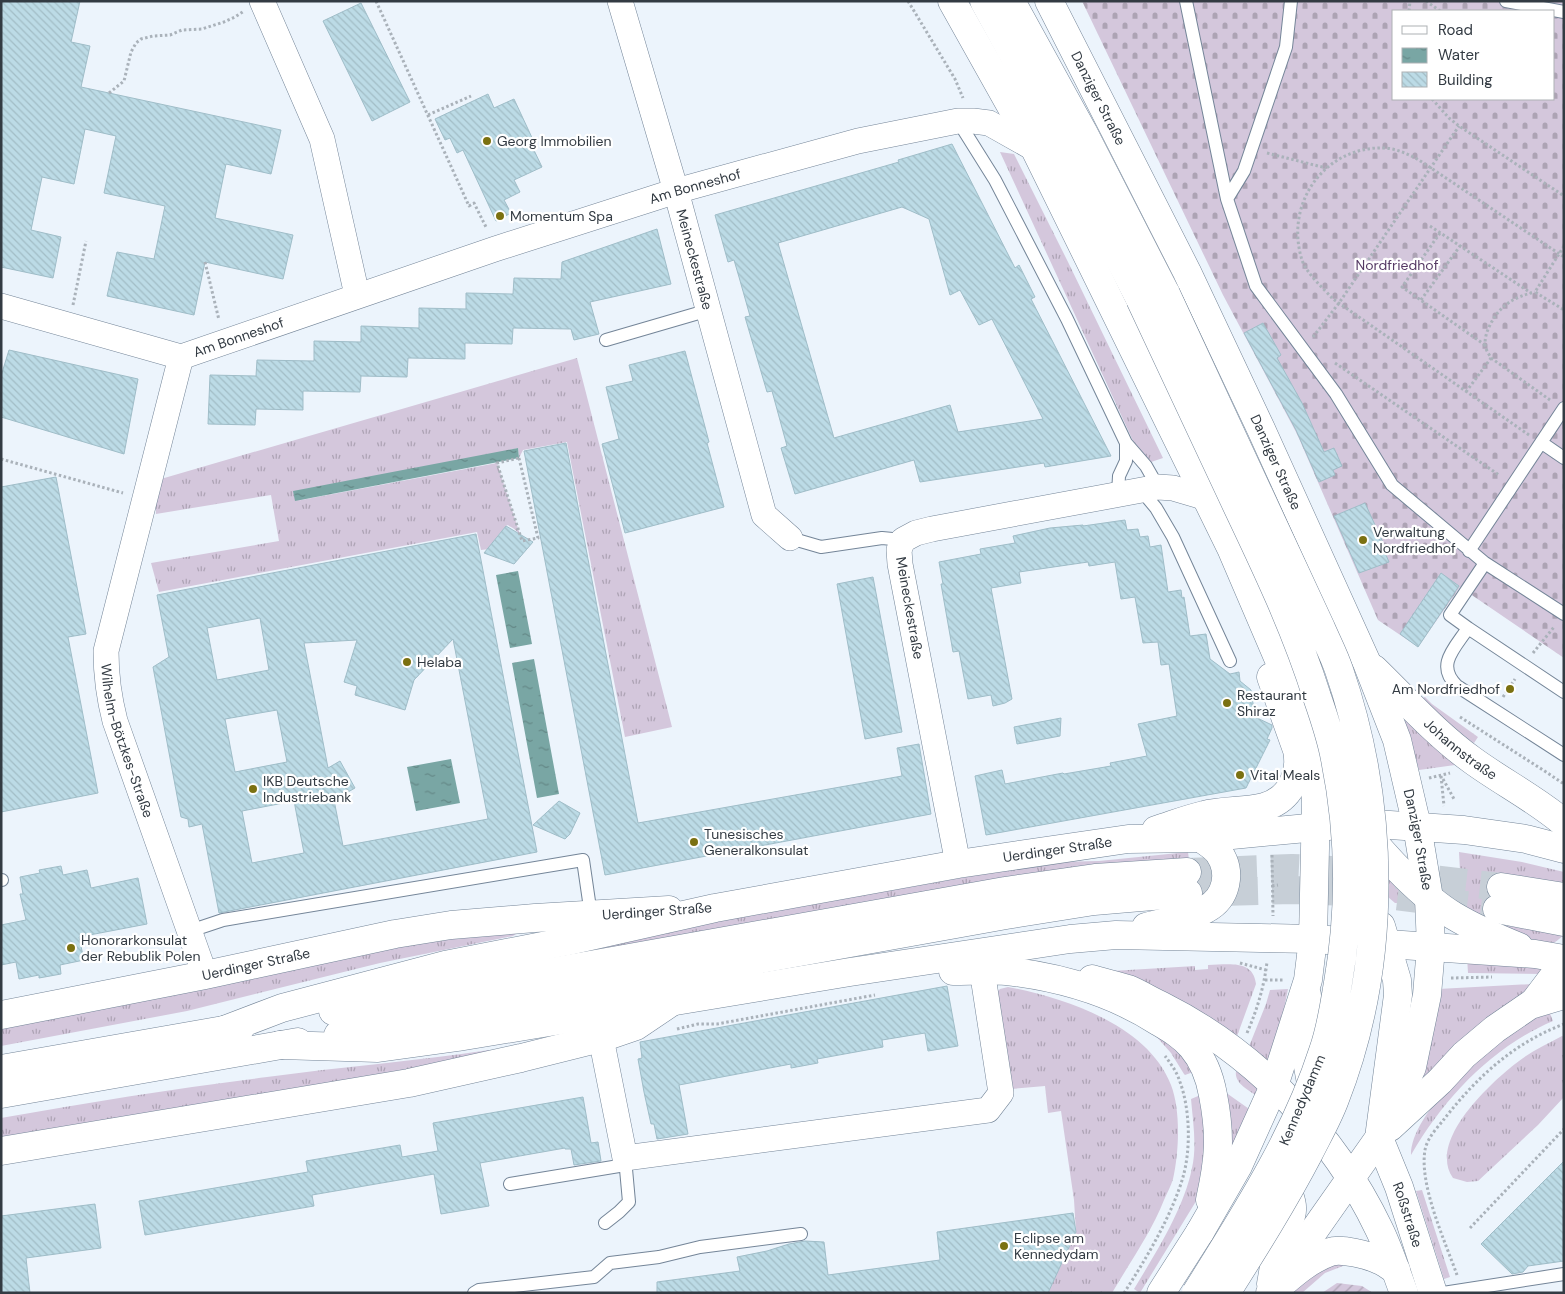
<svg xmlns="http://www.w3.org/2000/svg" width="1565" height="1294" viewBox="0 0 1565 1294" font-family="'DM Sans',sans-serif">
<defs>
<pattern id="grass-tufts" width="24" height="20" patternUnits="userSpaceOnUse" patternTransform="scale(1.25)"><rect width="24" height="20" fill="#d4c7dc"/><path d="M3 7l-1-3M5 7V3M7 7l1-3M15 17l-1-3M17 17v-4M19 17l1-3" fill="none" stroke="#ada3b4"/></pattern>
<pattern id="cemetery-stones" width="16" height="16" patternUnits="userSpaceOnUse" patternTransform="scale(1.25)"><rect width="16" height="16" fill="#d4c7dc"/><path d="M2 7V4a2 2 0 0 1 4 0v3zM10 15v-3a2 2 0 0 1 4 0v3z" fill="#ada3b4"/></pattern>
<pattern id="garden-furrows" width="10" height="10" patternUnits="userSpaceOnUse" patternTransform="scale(1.25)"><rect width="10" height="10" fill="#d4c7dc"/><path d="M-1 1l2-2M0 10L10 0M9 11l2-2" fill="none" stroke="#ada3b4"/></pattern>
<pattern id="water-ripples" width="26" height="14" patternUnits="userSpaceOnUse" patternTransform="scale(1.25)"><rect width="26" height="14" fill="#79a6a4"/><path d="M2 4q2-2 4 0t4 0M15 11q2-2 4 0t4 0" fill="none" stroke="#648887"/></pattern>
<pattern id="building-back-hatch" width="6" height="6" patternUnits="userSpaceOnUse" patternTransform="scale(1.25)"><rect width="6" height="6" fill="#bcdbe6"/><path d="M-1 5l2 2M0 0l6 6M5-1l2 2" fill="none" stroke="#a2bdc6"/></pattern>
</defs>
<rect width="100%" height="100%" fill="#ecf4fc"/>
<path fill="url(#grass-tufts)" d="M 1000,152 L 1014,154 L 1068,262 L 1163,458 L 1151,462 L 1134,443 Z
M 577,358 L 672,727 L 625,737 L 567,442 L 523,450 L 519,458 L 518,448 L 296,501 L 497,463 L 522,541 C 519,532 515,528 507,525 L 496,538 L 497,548 L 481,550 L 477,532 L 159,592 L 151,563 L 279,541 L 271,495 L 156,514 L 154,481 Z
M 1425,697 L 1432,704 L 1478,737 L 1474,743 L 1456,732 L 1424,703 L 1423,698 Z
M 1401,709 L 1457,762 L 1455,765 L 1419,770 Z
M 1188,852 L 1189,860 L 496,969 L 625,938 L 960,878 L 1054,862 L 1099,861 Z
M 1459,852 L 1522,862 L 1564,872 L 1564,885 L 1496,924 L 1564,934 C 1560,939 1554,944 1548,944 C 1540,944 1532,940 1526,937 C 1503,929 1483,920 1462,909 Z
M 1388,872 L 1406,892 L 1401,903 L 1395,903 L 1388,897 Z
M 518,930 L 519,932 L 513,936 L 380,963 L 187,1011 L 1,1046 L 1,1024 L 406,944 Z
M 1467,957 L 1546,967 L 1542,974 L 1468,973 Z
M 1208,965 C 1228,965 1253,959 1256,984 L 1236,1039 L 1112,971 L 1195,966 L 1195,970 L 1208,969 Z
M 1533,984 L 1418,1088 L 1438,989 Z
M 1008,987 C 1065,998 1148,1025 1171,1085 C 1181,1111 1179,1152 1173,1179 C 1171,1186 1167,1193 1164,1200 C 1151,1233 1130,1262 1112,1293 L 1048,1293 L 1076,1232 L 1074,1200 L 1061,1111 L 1048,1113 L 1045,1086 L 1011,1089 L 995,994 L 1000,989 Z
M 1288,989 L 1281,1024 L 1268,1068 L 1248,1049 L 1266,1004 L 1270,990 Z
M 1549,1011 L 1553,1021 C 1492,1047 1444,1098 1411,1155 C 1411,1113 1484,1049 1518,1027 C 1528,1021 1539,1017 1549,1011 Z
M 1156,1025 L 1196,1071 L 1185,1075 L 1184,1074 L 1171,1053 L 1155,1035 Z
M 1562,1036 L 1564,1037 L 1564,1097 L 1538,1125 L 1478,1181 L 1467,1182 L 1453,1178 C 1427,1141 1491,1082 1519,1061 C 1532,1051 1547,1044 1562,1036 Z
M 489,1050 L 491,1055 L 1,1141 L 1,1118 C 90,1102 178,1088 267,1077 C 341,1067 415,1061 489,1050 Z
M 1236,1071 L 1259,1088 L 1257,1096 C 1248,1090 1234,1083 1236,1071 Z
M 1225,1092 L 1252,1111 L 1231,1156 Z
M 1203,1094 L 1208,1151 L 1198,1198 L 1140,1293 L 1134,1289 C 1155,1254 1184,1209 1192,1168 C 1197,1146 1193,1122 1191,1099 Z
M 1422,1190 L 1450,1277 L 1444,1279 L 1416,1191 Z
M 1344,1259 L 1343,1266 L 1325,1273 L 1302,1293 L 1293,1293 L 1306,1276 Z"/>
<path fill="url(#cemetery-stones)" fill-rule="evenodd" d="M 1082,1 L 1564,1 L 1564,658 L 1460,587 L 1418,647 L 1378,620 L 1297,434 L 1223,295 ZM 1394,11 L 1554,11 L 1554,99 L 1394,99 Z"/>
<path fill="url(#garden-furrows)" d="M 1337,1283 L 1362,1286 L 1373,1293 L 1322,1293 Z"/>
<path fill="url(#water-ripples)" d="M 518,448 L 519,458 L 295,501 L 293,491 Z
M 518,571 L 532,644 L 510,648 L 496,575 Z
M 534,659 L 559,794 L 537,798 L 512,663 Z
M 451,759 L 460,803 L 416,811 L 407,767 Z"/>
<path fill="url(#building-back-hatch)" stroke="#9fbdc8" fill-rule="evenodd" d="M 1,1 L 80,1 L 71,42 L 90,46 L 81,87 L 281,130 L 271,174 L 226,164 L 215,218 L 293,235 L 283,279 L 205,262 L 194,315 L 107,296 L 117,252 L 154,259 L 165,206 L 104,193 L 116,136 L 85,129 L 74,184 L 42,177 L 31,230 L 61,237 L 53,278 L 1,267 Z
M 361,3 L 410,102 L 372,121 L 323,21 Z
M 488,94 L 494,108 L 514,99 L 534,142 L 531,144 L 542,167 L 514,180 L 520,192 L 504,200 L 511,213 L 496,221 L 463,150 L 457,153 L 450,138 L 445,140 L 435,119 Z
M 952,144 L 1015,268 L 1019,265 L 1035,297 L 1031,299 L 1111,456 L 1045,467 L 1044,463 L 920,482 L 914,460 L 795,494 L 781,448 L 787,446 L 772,391 L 767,392 L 745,317 L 750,316 L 739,277 L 734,260 L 728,262 L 715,215 L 899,162 L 898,160 ZM 902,207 L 929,219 L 950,295 L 960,290 L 979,325 L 992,319 L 1043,419 L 958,432 L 950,405 L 834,438 L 778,243 Z
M 657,229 L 671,284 L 590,302 L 599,334 L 574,340 L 571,329 L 513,328 L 512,344 L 465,343 L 465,359 L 408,358 L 407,377 L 361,376 L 360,392 L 303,391 L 303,410 L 256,409 L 255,425 L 208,424 L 210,375 L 256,376 L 257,360 L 314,361 L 314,341 L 361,342 L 361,326 L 419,328 L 419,308 L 466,309 L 466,293 L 513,294 L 514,278 L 561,279 L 562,262 Z
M 1263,323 L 1281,355 L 1277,358 L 1302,403 L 1324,452 L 1334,448 L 1342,466 L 1333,470 L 1335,475 L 1319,482 L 1296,430 L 1244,333 Z
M 9,350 L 138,379 L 124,454 L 1,417 L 1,376 Z
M 685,351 L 709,442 L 707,443 L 724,507 L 625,533 L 602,444 L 619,439 L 606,387 L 633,381 L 629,365 Z
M 566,443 L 638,823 L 902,776 L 897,748 L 919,744 L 931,814 L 605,875 L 524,451 Z
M 56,477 L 86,634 L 68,637 L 98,793 L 1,812 L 1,487 Z
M 1365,503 L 1385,547 L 1383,548 L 1389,562 L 1359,573 L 1334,516 Z
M 1125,520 L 1127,530 L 1138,529 L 1140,537 L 1148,536 L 1150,547 L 1161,545 L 1168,592 L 1181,590 L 1182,598 L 1184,597 L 1190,636 L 1206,634 L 1210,659 L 1230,674 L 1239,672 L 1240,681 L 1251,690 L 1255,717 L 1272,725 L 1272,728 L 1267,739 L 1270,740 L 1246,788 L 986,835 L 975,776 L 1002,770 L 1005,784 L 1063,773 L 1064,774 L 1111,766 L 1110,763 L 1147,756 L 1138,724 L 1177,716 L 1169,664 L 1161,665 L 1158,642 L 1143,643 L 1135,597 L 1121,599 L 1115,562 L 1089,566 L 1088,562 L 1019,572 L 1021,583 L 991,588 L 1012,699 L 1005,703 L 993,706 L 991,695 L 968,699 L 959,651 L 953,652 L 941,584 L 943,584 L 939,562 L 981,554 L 980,549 L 1015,543 L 1013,536 L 1050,528 L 1083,525 L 1083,526 Z
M 506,526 L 533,542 L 514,564 L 484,553 Z
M 476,534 L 537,852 L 219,913 L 202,824 L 189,827 L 188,819 L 181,817 L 153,667 L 169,657 L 157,595 ZM 260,618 L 269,670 L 217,680 L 207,628 ZM 453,639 L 488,819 L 343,846 L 334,800 L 355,788 L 340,761 L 328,768 L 304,643 L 357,640 L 344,682 L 357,686 L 355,695 L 405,710 L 414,680 ZM 277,710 L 287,762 L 235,772 L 225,719 ZM 294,801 L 304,853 L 252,863 L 242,811 Z
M 1441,573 L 1459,586 L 1418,647 L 1400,634 Z
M 873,577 L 902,732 L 865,739 L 837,584 Z
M 1061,718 L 1060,736 L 1017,744 L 1014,727 Z
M 559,801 L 580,813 L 570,834 L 565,839 L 533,825 Z
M 61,866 L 63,875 L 87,870 L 91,888 L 138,878 L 147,924 L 79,937 L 84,960 L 60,965 L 61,974 L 39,978 L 39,975 L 19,979 L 16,962 L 1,965 L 1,925 L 26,920 L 20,894 L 23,894 L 20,877 L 40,873 L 39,870 Z
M 947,986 L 958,1046 L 928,1051 L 925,1033 L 882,1040 L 883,1047 L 817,1059 L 818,1063 L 791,1068 L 791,1064 L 679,1085 L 688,1134 L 657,1139 L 654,1124 L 651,1124 L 644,1092 L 638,1059 L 642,1058 L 640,1042 Z
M 583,1097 L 591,1143 L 598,1142 L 601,1161 L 574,1165 L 571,1149 L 565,1149 L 565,1148 L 480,1163 L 489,1206 L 441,1214 L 434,1174 L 312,1195 L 314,1206 L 145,1235 L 139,1201 L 308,1172 L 306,1161 L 400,1145 L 402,1157 L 438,1151 L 433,1123 Z
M 1564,1161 L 1564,1261 L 1528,1266 L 1523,1272 L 1512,1274 L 1481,1244 Z
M 95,1204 L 101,1248 L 26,1258 L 30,1293 L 1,1293 L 1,1216 Z
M 1073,1213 L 1076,1232 L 1048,1293 L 657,1293 L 657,1282 L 740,1271 L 737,1257 L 767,1251 L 789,1244 L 805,1241 L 824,1242 L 828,1275 L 940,1260 L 937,1232 Z"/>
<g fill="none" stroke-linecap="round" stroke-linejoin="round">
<path stroke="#c7cfd7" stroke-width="28" stroke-dasharray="28 14" stroke-linecap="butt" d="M 1187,872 L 1292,868 L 1371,872 L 1501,887
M 1188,893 L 1293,890 L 1371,893 L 1497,909"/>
<g stroke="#748598" stroke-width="14">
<path id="service" d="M 1186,1 L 1227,199 L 1256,286 L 1336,394 L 1392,485 L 1485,563 L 1564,614
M 1506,1 L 1564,12
M 958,121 L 995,180 L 1067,319 L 1126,443 L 1126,461 L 1119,476 L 1118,494
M 1227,199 L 1244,171 L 1286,47 L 1291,1
M 606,340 L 709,310
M 1126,443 L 1146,466 L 1158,487
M 1542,443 L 1564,458
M 1141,490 L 1156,508 L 1173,537 L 1230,661
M 790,538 L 821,547 L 882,538 L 903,540
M 1469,551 L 1564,408
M 1468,628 L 1450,615 L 1485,563
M 1564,692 L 1468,628 C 1455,648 1435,665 1457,686 L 1564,755
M 1,880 L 2,880
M 190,931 L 223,920 L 583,860 L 591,915
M 510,1184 L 625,1165
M 605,1223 L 619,1212 L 629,1202 L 625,1158
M 474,1293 L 479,1290 L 594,1277 L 610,1263 L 659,1257 L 700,1247 L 801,1234
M 1443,1293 L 1564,1274"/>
</g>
<g stroke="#748598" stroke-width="26">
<g id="minor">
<path d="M 262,1 L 322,139 L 357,295"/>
<path id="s1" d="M 620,1 L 676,191 L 764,515 L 790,538"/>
<path id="s2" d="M 1,306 L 181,357 L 495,249 L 676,191 L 858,141 L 958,121 L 973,121 L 989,123 L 1035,149"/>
<path id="s3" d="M 181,357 L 106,651 C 106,676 109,698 115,721 L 205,975"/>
<path d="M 958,864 L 900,564 L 899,550 L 903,540 L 916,533 L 932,529 L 1158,487 L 1173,488 L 1207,498"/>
<path d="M 1530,1005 L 1564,960"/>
<path d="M 601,1038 L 625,1158 L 988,1110 L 1001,1093 L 982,970"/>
</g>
</g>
<g stroke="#748598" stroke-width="29">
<g id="tertiary">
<path d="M 1092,979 C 1104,983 1116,985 1128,989 C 1140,994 1151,1001 1162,1006 C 1256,1053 1334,1135 1379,1229 C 1389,1249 1396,1272 1404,1293"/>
<path d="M 1307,995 L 1306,1029 L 1307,1061 L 1313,1094"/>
<path id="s4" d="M 1,1015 L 205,975 L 395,934 L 451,925 L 535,918 L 669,910"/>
<path id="s5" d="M 1379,1138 L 1399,1187 L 1433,1293"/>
<path d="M 1,1151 L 409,1083 L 521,1058 L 601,1038 L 636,1026 L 673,1001"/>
<path d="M 1278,1287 C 1293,1274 1310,1259 1330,1252 C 1341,1248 1368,1255 1379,1260 C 1385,1262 1390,1267 1396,1270"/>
</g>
</g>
<g stroke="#748598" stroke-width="29">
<g id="primary">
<path d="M 952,1 L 1035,149 L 1231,548 L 1285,674 L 1331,765"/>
<path id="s6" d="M 1049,1 L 1187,272 L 1261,429 L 1367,663 L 1397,740 L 1417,826 L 1429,898 L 1431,947 L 1427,995 L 1412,1067 L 1379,1138"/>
<path id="s7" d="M 1374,669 C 1405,699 1437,735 1472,760 C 1502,782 1536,799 1564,823"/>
<path d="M 1363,828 C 1383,856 1424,898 1454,916 C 1474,928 1497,938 1519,947"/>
<path d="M 1156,830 C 1172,825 1187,819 1204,815 C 1223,810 1245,812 1264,807 C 1290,800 1302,774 1297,750 L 1271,677"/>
<path d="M 1501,887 L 1564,897"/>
<path d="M 1497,909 L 1564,922"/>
<path d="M 1146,927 C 1163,922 1191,918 1206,909 C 1227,898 1232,872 1219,853 C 1215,847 1206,842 1201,838"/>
<path d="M 953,971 C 970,971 988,970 1006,971 C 1059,977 1114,993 1159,1022 C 1171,1029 1183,1036 1192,1047 C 1204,1061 1210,1078 1213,1095 C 1221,1136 1219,1159 1210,1200"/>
<path d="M 333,1011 L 1005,891 L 1095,878 L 1187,872"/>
<path id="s8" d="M 224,1030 L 282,1008 L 445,965 L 568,941 L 715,908 L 958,864 L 1128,839 L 1201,838 L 1360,823 L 1464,830 L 1526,839 L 1564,849"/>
<path d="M 338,1035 L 1006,915 L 1094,901 L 1188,893"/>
<path d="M 280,1045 L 378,1048 L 458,1037 L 850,972 L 1070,939 L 1116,935 L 1313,939 L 1535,954 L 1564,959"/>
<path d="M 1,1069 L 241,1027"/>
<path d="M 1,1094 L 298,1042"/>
<path d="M 1390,1127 L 1440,1081 L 1464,1055 L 1495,1029 L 1530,1005 L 1564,995"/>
<path d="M 1200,1232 L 1238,1166 L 1274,1086 L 1308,980 L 1313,939 L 1316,803 L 1315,786 L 1300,729"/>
<path d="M 1271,1284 C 1274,1268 1276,1248 1282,1234 C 1284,1228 1289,1223 1291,1216 C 1295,1203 1287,1187 1277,1178"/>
<path d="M 1270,1293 L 1379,1138 L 1398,995 L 1397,980 L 1381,926"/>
</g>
</g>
<g stroke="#748598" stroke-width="29">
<path id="trunk" d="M 984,1 L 1024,74 L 1140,299
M 1011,1 L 1083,132 L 1166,294
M 1161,1293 L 1200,1232"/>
</g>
<path stroke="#aab2ba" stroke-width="3" stroke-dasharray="2.5 2.5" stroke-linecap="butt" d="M 376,1 L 469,206 L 474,203 L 487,229
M 908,1 L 955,79 L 963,98
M 1426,1 L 1440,11
M 1409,11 L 1410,1
M 109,93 L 124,81 L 131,52 L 136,43 L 141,39 L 153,36 L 170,35 L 182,30 L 202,29 L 224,22 L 235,17 L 244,11
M 1432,99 L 1449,118 L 1459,126 L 1564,196
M 428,115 L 471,96
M 1267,153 L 1326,168
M 1430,226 L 1531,293
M 1440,233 L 1402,287 L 1485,345
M 1564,246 L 1535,292 L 1564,310
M 205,262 L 219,320
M 1421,300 L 1460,246
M 73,305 L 86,241
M 1313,337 L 1339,303 L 1459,126
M 1491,358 L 1550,400
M 1335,363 L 1499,475
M 1466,392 L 1491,358 C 1489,354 1485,349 1485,344 C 1485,337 1487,331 1490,325 C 1500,305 1514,297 1535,292
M 1529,435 L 1333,299 C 1324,289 1306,273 1302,260 C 1284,203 1325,145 1386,148 C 1403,150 1418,159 1431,168 L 1564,257
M 519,458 L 538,538 L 522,541 L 497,463 Z
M 1,459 L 123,493
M 1533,653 L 1554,627
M 1503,697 L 1515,679
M 1460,717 L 1543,770 L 1564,784
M 1441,776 L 1444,806
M 1429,778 L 1450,773
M 1443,779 L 1454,799
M 1272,855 L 1273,916
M 1272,886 L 1278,885
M 1240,963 L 1266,970
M 1451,978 L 1492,977
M 1265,980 L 1284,980
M 677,1029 L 698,1024 L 717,1024 L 875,995
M 1247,1033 C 1257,1010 1264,987 1267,962
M 1470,1228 L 1564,1129
M 1457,1275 C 1445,1241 1419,1185 1425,1150 C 1427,1138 1438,1127 1445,1118 C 1478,1076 1514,1043 1564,1024
M 1124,1293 C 1146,1259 1172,1215 1183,1177 C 1191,1149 1190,1109 1180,1082 C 1177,1072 1171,1064 1165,1056"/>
<use href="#service" stroke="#fff" stroke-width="12"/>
<use href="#minor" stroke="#fff" stroke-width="25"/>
<use href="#tertiary" stroke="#fff" stroke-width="28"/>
<use href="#primary" stroke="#fff" stroke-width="28"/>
<use href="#trunk" stroke="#fff" stroke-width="28"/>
<g stroke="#748598" stroke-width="29" stroke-linecap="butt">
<path id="trunk-bridge" d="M 1166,294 L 1321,628 C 1327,642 1334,655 1339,670 C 1386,807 1388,963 1335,1099 C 1328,1118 1318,1135 1309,1153 C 1284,1201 1255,1247 1226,1293
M 1140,299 C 1172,367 1204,435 1236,504 C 1266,567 1296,630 1317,697 C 1324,717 1331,737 1335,759 C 1350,833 1351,908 1338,983 C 1334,1006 1331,1029 1323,1051 C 1295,1138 1244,1216 1196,1293"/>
</g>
<use href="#trunk-bridge" stroke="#fff" stroke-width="28"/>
</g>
<g fill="#7b7111" stroke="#fff" stroke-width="2">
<circle cx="487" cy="141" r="5"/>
<circle cx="500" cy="216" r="5"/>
<circle cx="1363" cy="540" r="5"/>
<circle cx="407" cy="662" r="5"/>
<circle cx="1510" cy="689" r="5"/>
<circle cx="1227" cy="703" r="5"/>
<circle cx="1240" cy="775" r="5"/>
<circle cx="253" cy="789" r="5"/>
<circle cx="694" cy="842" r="5"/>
<circle cx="71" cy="948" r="5"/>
<circle cx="1004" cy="1246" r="5"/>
</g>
<g text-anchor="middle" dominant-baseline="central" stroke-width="4.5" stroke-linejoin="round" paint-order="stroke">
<g font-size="14" fill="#333b43" stroke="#fff">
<text stroke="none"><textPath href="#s6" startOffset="109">Danziger Straße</textPath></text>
<text stroke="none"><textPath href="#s2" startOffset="729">Am Bonneshof</textPath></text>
<text stroke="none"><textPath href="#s1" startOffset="269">Meineckestraße</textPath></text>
<text stroke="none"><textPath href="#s2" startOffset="248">Am Bonneshof</textPath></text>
<text stroke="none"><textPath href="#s6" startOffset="514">Danziger Straße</textPath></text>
<text transform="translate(910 608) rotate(80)">Meineckestraße</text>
<text stroke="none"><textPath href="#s3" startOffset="396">Wilhelm-Bötzkes-Straße</textPath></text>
<text stroke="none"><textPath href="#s7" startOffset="118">Johannstraße</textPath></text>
<text stroke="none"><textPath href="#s6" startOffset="919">Danziger Straße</textPath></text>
<text stroke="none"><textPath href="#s8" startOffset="854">Uerdinger Straße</textPath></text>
<text transform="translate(657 911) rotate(-4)">Uerdinger Straße</text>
<text stroke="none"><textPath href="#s4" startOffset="260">Uerdinger Straße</textPath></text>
<text transform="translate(1302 1100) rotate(-67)">Kennedydamm</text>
<text stroke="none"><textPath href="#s5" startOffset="82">Roßstraße</textPath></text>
</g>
<g font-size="14" fill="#333b43" stroke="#fff" text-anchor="start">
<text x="497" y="141">Georg Immobilien</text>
<text x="510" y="216">Momentum Spa</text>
<text x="1373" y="532">Verwaltung<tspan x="1373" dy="16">Nordfriedhof</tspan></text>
<text x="417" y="662">Helaba</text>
<text x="1500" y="689" text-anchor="end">Am Nordfriedhof</text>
<text x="1237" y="695">Restaurant<tspan x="1237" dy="16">Shiraz</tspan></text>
<text x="1250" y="775">Vital Meals</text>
<text x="263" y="781">IKB Deutsche<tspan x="263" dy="16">Industriebank</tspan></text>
<text x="704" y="834">Tunesisches<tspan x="704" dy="16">Generalkonsulat</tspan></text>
<text x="81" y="940">Honorarkonsulat<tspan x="81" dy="16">der Rebublik Polen</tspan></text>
<text x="1014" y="1238">Eclipse am<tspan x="1014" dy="16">Kennedydam</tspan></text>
</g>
<g font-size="14" fill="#553964" stroke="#fff">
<text x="1397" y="265">Nordfriedhof</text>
</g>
</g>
<rect width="1565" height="1294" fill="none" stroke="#333b43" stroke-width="5"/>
<rect x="1392" y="10" width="162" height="90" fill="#ffffff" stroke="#adb1b4"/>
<rect x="1402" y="26" width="25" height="8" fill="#ffffff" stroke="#adb1b4"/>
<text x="1438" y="35" font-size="15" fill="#333b43">Road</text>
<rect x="1402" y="48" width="25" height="15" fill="url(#water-ripples)" stroke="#adb1b4"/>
<text x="1438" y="60" font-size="15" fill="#333b43">Water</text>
<rect x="1402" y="72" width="25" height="15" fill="url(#building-back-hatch)" stroke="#adb1b4"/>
<text x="1438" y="85" font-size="15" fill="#333b43">Building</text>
</svg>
